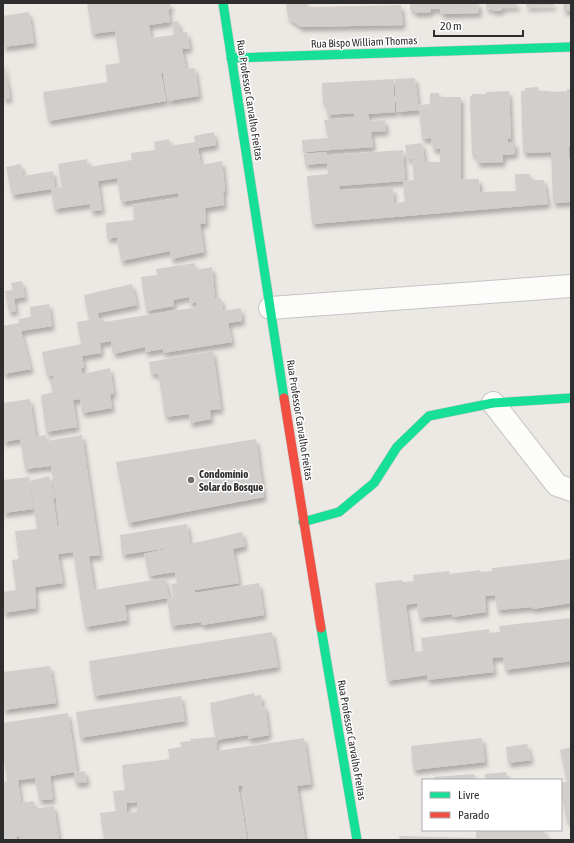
<svg xmlns="http://www.w3.org/2000/svg" width="574" height="843" viewBox="0 0 574 843" font-family="'Asap Condensed',sans-serif">
<defs>
<filter id="shadow"><feDropShadow dx="2.5" dy="4.5" stdDeviation="2" flood-color="#0004"/></filter>
</defs>
<rect width="100%" height="100%" fill="#ece8e4"/>
<path fill="#d1cecb" fill-rule="evenodd" filter="url(#shadow)" d="M 87,3 L 170,3 L 171,9 L 168,9 L 170,22 L 149,25 L 151,38 L 174,35 L 172,22 L 178,21 L 180,33 L 187,32 L 190,48 L 182,49 L 186,69 L 195,68 L 199,96 L 168,101 L 163,73 L 161,73 L 166,101 L 48,121 L 43,92 L 108,82 L 105,65 L 120,63 L 115,31 L 92,34 Z
M 286,3 L 308,3 L 308,7 L 401,5 L 403,25 L 301,27 L 288,18 Z
M 410,3 L 479,3 L 479,13 L 440,14 L 441,9 L 431,9 L 431,12 L 414,13 L 415,10 L 410,10 Z
M 486,3 L 517,3 L 517,7 L 502,7 L 502,10 L 492,11 L 492,8 L 486,9 Z
M 526,3 L 554,3 L 554,6 L 526,7 Z
M 563,3 L 571,3 L 571,11 L 564,11 Z
M 29,12 L 34,43 L 3,47 L 3,16 Z
M 3,60 L 10,98 L 3,99 Z
M 415,78 L 418,105 L 430,104 L 430,93 L 439,93 L 439,97 L 461,97 L 461,179 L 479,179 L 480,192 L 516,191 L 515,174 L 530,174 L 530,180 L 544,180 L 548,204 L 312,224 L 307,176 L 328,174 L 327,163 L 305,165 L 304,154 L 326,152 L 327,155 L 330,155 L 403,150 L 405,181 L 414,180 L 412,159 L 408,159 L 405,145 L 422,143 L 425,162 L 440,162 L 440,149 L 433,149 L 431,138 L 422,139 L 419,110 L 397,112 L 396,102 L 395,102 L 395,112 L 368,114 L 370,121 L 385,120 L 386,131 L 371,132 L 373,147 L 303,152 L 302,140 L 328,138 L 324,120 L 355,117 L 354,113 L 327,115 L 326,104 L 323,104 L 322,83 L 394,79 L 394,96 L 396,96 L 395,79 ZM 403,181 L 405,202 L 394,203 L 393,188 L 340,190 L 339,186 Z
M 538,87 L 538,91 L 551,91 L 551,92 L 567,91 L 567,89 L 571,89 L 571,147 L 569,147 L 569,158 L 571,158 L 571,202 L 553,203 L 551,152 L 523,153 L 521,91 L 525,91 L 525,88 Z
M 509,91 L 511,139 L 508,139 L 508,143 L 515,142 L 515,154 L 503,155 L 503,162 L 477,163 L 476,155 L 472,155 L 470,97 L 473,94 L 486,94 L 486,92 Z
M 214,132 L 216,145 L 198,148 L 201,165 L 222,161 L 225,191 L 223,192 L 224,205 L 205,208 L 206,223 L 200,224 L 204,252 L 171,259 L 170,251 L 121,261 L 117,237 L 107,239 L 106,223 L 134,220 L 133,205 L 179,198 L 178,193 L 121,202 L 117,178 L 98,181 L 102,210 L 91,211 L 90,204 L 54,209 L 51,189 L 12,195 L 6,167 L 21,164 L 23,176 L 53,171 L 55,188 L 62,187 L 58,164 L 87,159 L 88,167 L 132,160 L 131,153 L 155,150 L 154,142 L 169,139 L 170,146 L 195,142 L 194,136 Z
M 195,263 L 196,270 L 212,267 L 215,299 L 221,298 L 223,311 L 241,308 L 242,321 L 228,323 L 232,342 L 163,353 L 163,349 L 145,352 L 145,347 L 113,354 L 111,341 L 100,343 L 101,353 L 82,356 L 84,368 L 81,368 L 82,374 L 110,368 L 114,394 L 110,394 L 112,408 L 82,413 L 80,399 L 73,400 L 77,427 L 46,432 L 41,395 L 54,392 L 54,395 L 56,395 L 55,390 L 52,391 L 50,381 L 54,380 L 53,375 L 47,376 L 42,352 L 81,344 L 77,322 L 89,320 L 84,295 L 132,284 L 137,305 L 98,313 L 99,318 L 103,318 L 104,322 L 197,307 L 196,302 L 190,304 L 189,297 L 173,300 L 174,306 L 146,311 L 141,277 L 157,275 L 156,269 Z
M 22,281 L 25,297 L 14,299 L 16,311 L 9,312 L 5,291 L 13,290 L 11,283 Z
M 49,304 L 52,326 L 21,331 L 31,369 L 3,374 L 3,326 L 19,323 L 18,319 L 31,317 L 30,307 Z
M 213,351 L 221,409 L 210,410 L 211,419 L 190,423 L 189,414 L 165,417 L 159,378 L 157,373 L 151,374 L 149,362 Z
M 30,399 L 36,437 L 46,435 L 47,441 L 82,435 L 100,556 L 89,556 L 94,590 L 165,578 L 169,598 L 174,597 L 171,584 L 177,583 L 175,572 L 149,576 L 144,554 L 173,547 L 122,555 L 120,535 L 187,524 L 190,544 L 242,532 L 245,546 L 233,549 L 239,583 L 195,590 L 195,593 L 259,583 L 264,615 L 202,625 L 201,622 L 171,626 L 167,598 L 125,605 L 127,620 L 85,627 L 73,552 L 58,554 L 63,583 L 35,587 L 36,608 L 3,613 L 3,592 L 16,590 L 12,560 L 19,559 L 15,531 L 37,529 L 30,481 L 49,476 L 55,497 L 53,498 L 57,526 L 60,526 L 51,466 L 25,469 L 20,439 L 3,442 L 3,403 Z
M 256,439 L 264,497 L 128,523 L 116,462 Z
M 29,477 L 33,509 L 3,513 L 3,480 Z
M 571,559 L 571,603 L 532,609 L 532,607 L 497,610 L 495,595 L 485,596 L 486,612 L 453,617 L 452,614 L 419,618 L 417,603 L 406,605 L 412,652 L 423,651 L 421,638 L 489,629 L 489,633 L 500,632 L 499,626 L 571,618 L 571,661 L 505,670 L 503,657 L 492,658 L 494,672 L 427,680 L 427,675 L 387,681 L 375,583 L 402,580 L 403,582 L 414,581 L 413,575 L 449,571 L 450,574 L 481,570 L 480,572 L 492,571 L 492,568 Z
M 272,632 L 278,667 L 94,696 L 89,661 Z
M 50,666 L 56,703 L 3,710 L 3,672 Z
M 254,693 L 255,696 L 261,695 L 262,706 L 265,706 L 269,735 L 248,739 L 248,735 L 216,740 L 217,751 L 304,738 L 311,784 L 297,786 L 305,840 L 249,840 L 242,786 L 238,786 L 247,840 L 104,840 L 100,813 L 116,811 L 113,791 L 125,790 L 122,765 L 170,759 L 168,749 L 181,747 L 180,742 L 191,741 L 190,739 L 215,737 L 210,703 ZM 137,802 L 137,812 L 127,813 L 127,803 Z
M 181,696 L 185,721 L 80,738 L 76,712 Z
M 68,713 L 77,772 L 85,771 L 87,782 L 75,783 L 74,772 L 50,776 L 53,799 L 39,800 L 35,778 L 18,780 L 21,803 L 34,801 L 34,809 L 54,806 L 59,840 L 20,840 L 19,836 L 16,837 L 17,840 L 3,840 L 3,782 L 7,781 L 3,753 L 3,723 Z
M 482,738 L 485,762 L 413,770 L 411,746 Z
M 527,744 L 531,760 L 508,763 L 506,747 Z
M 571,747 L 571,821 L 567,822 L 561,792 L 561,783 L 567,782 L 560,750 Z
M 506,772 L 507,780 L 485,780 L 485,774 Z
M 474,774 L 475,780 L 434,780 L 434,777 Z
M 476,830 L 544,830 L 547,840 L 400,840 L 399,836 L 476,838 Z"/>
<g fill="none" stroke-linecap="round" stroke-linejoin="round">
<g stroke="#c5c4c5" stroke-width="24">
<path id="street" d="M 270,308 L 571,286
M 493,403 L 557,485 L 571,490"/>
</g>
<g stroke="#c5c4c5" stroke-width="10">
<path id="fast" d="M 223,3 L 284,398
M 231,58 L 571,47
M 303,522 L 339,512 L 374,483 L 397,447 L 429,416 L 493,403 L 571,398
M 321,628 L 357,840"/>
</g>
<g stroke="#c5c4c5" stroke-width="10">
<path id="jam" d="M 284,398 L 321,628"/>
</g>
<use href="#street" stroke="#fcfcfb" stroke-width="22"/>
<use href="#fast" stroke="#16e098" stroke-width="9"/>
<use href="#jam" stroke="#f24e42" stroke-width="9"/>
</g>
<circle fill="#706f6e" stroke="#fff" stroke-width="1.5" cx="191" cy="480" r="4"/>
<g text-anchor="middle" dominant-baseline="central" stroke-width="3" stroke-linejoin="round" paint-order="stroke">
<g font-size="11" fill="#2e2e2e" stroke="#fff">
<text transform="translate(364 42) rotate(-2)">Rua Bispo William Thomas</text>
<text transform="translate(250 100) rotate(81)">Rua Professor Carvalho Freitas</text>
<text transform="translate(300 420) rotate(81)">Rua Professor Carvalho Freitas</text>
<text transform="translate(352 740) rotate(80)">Rua Professor Carvalho Freitas</text>
</g>
<g font-size="11" font-weight="bold" fill="#2e2e2e" stroke="#fff" text-anchor="start">
<text x="199" y="474">Condomínio<tspan x="199" dy="13">Solar do Bosque</tspan></text>
</g>
</g>
<rect width="574" height="843" fill="none" stroke="#2e2e2e" stroke-width="8"/>
<rect x="422" y="779" width="140" height="52" fill="#ffffff" stroke="#ababab"/>
<rect x="430" y="792" width="20" height="6" fill="#16e098" stroke="#ababab"/>
<text x="458" y="799" font-size="12" fill="#2e2e2e">Livre</text>
<rect x="430" y="812" width="20" height="6" fill="#f24e42" stroke="#ababab"/>
<text x="458" y="819" font-size="12" fill="#2e2e2e">Parado</text>
<path d="M434 30v6h89v-6" fill="none" stroke="#2e2e2e" stroke-width="2"/>
<text x="440" y="30" font-size="12" fill="#2e2e2e" stroke="#ffffff" stroke-width="3" paint-order="stroke">20 m</text>
</svg>
